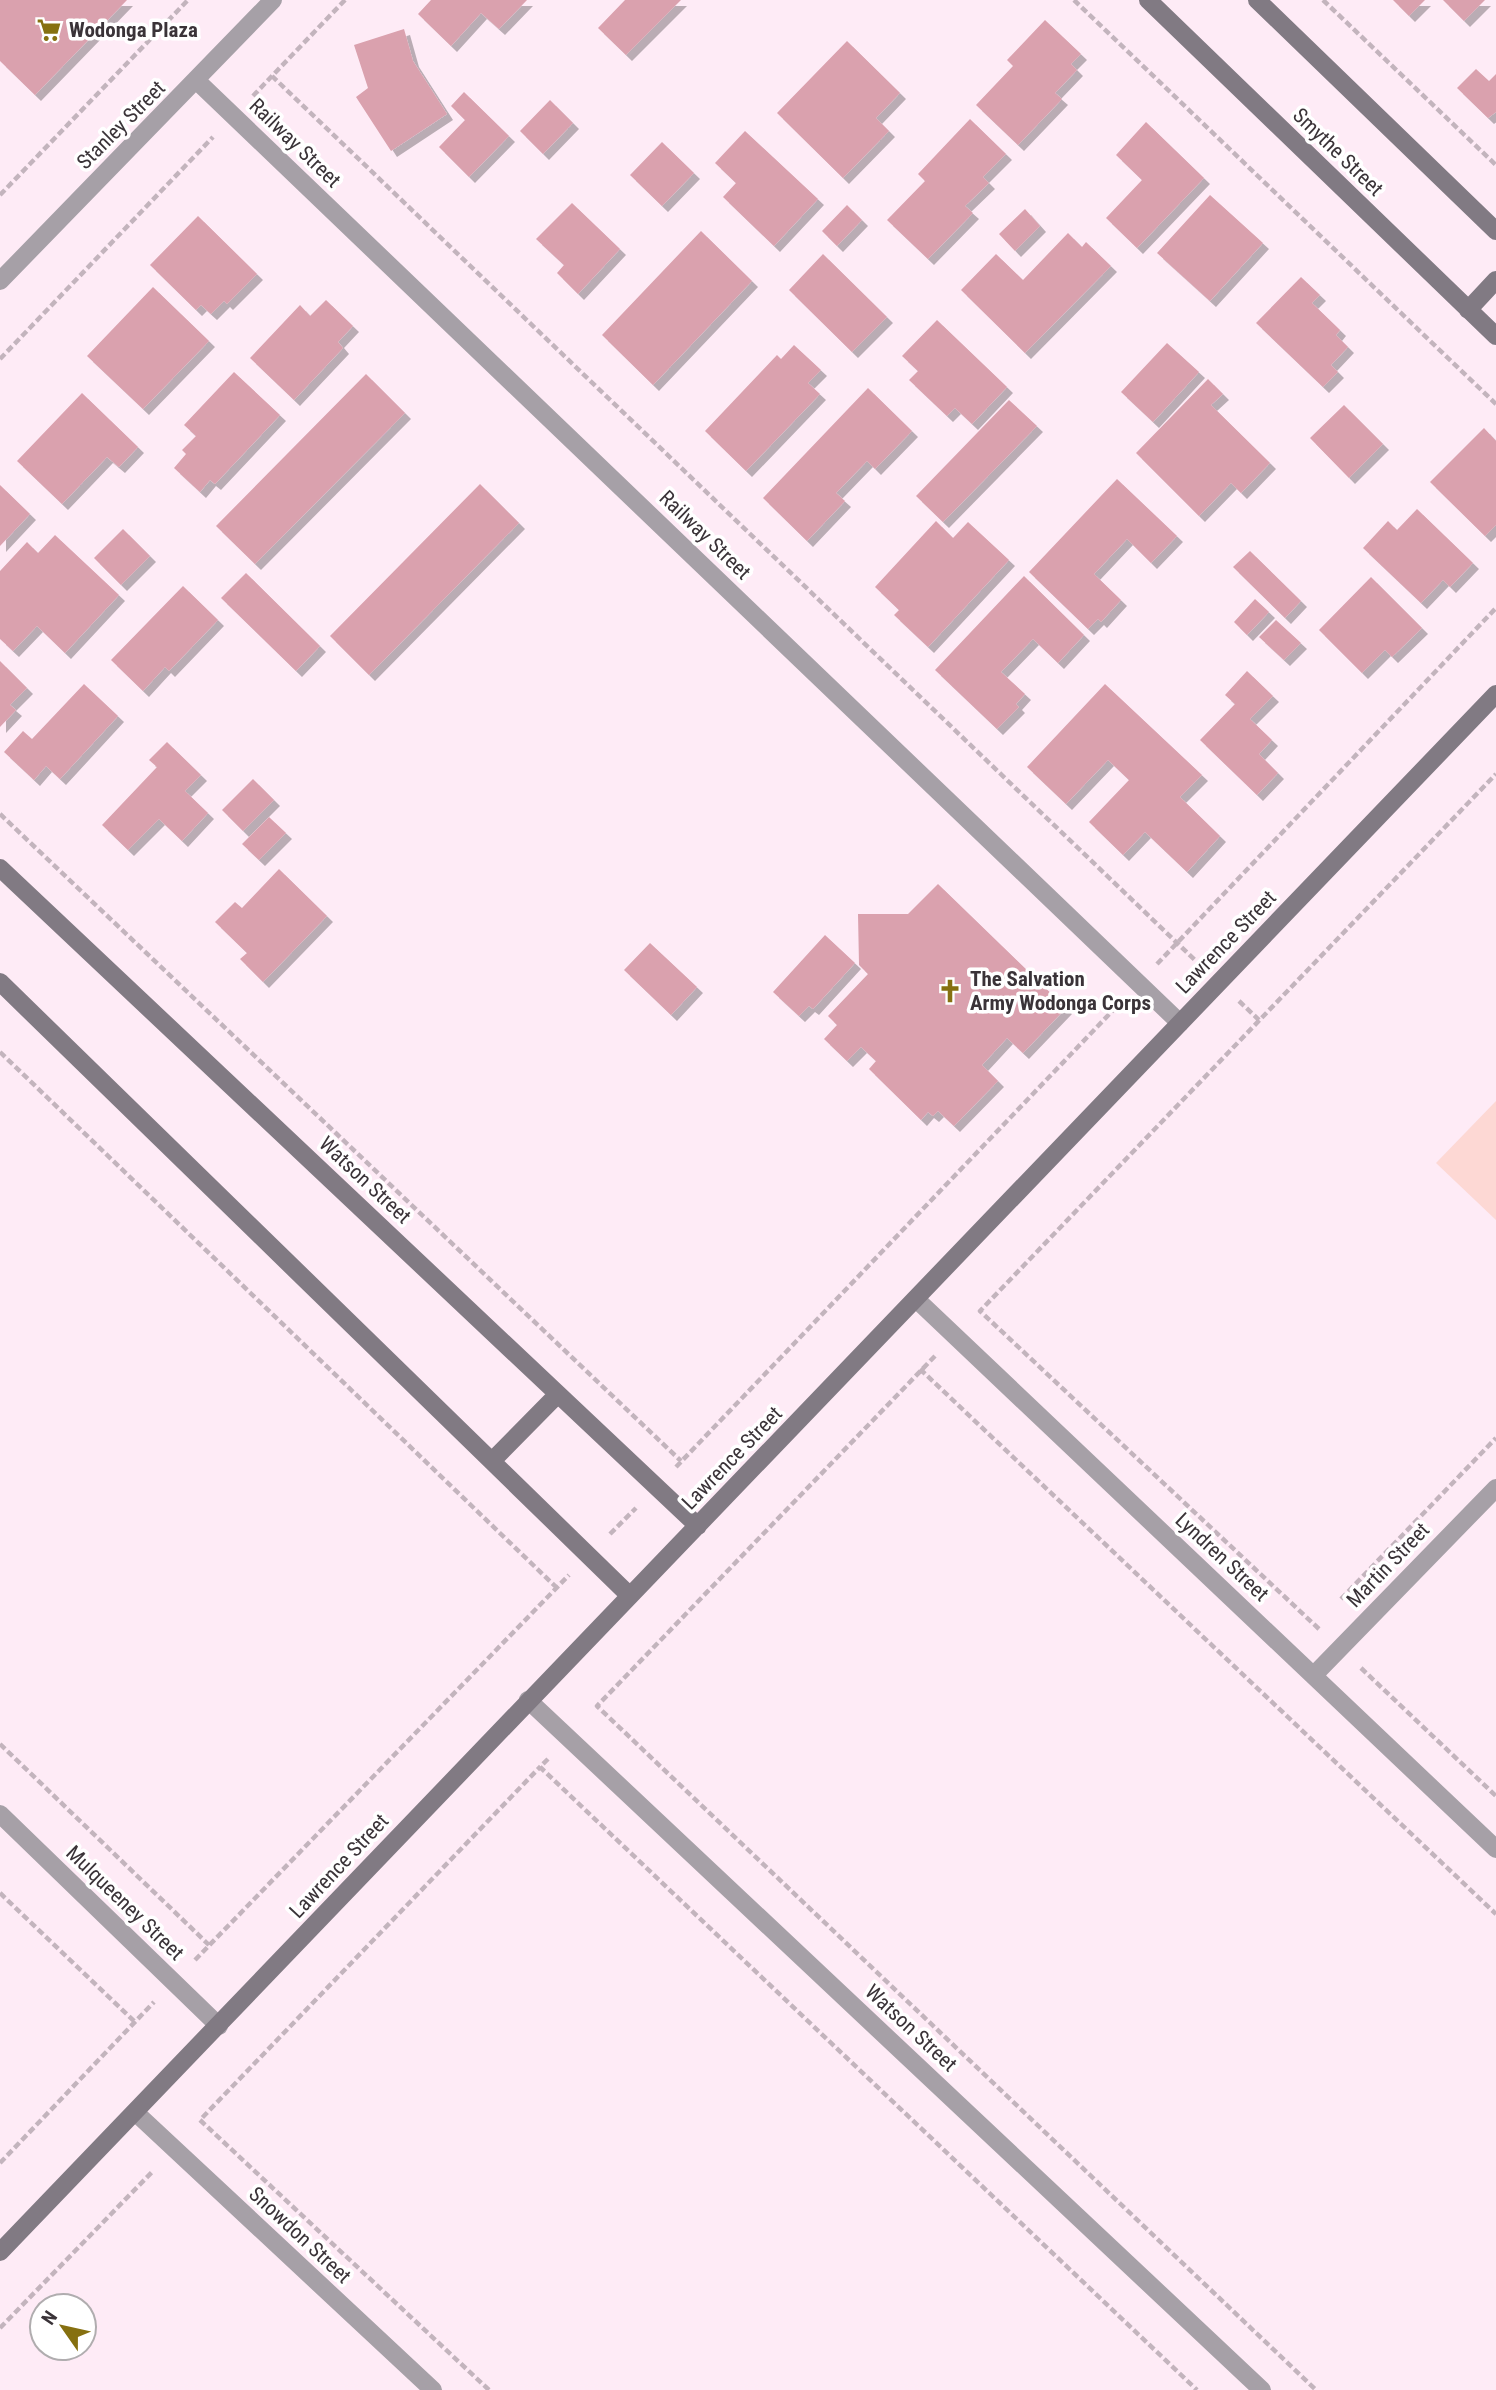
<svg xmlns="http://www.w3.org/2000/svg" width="1496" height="2390" viewBox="0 0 1496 2390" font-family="'Roboto Condensed',sans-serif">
<defs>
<filter id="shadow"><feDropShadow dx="6" dy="6" stdDeviation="0" flood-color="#0004"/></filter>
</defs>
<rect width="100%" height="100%" fill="#feebf6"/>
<path fill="#fdd8d4" d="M 1496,1101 L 1496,1220 L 1436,1163 Z"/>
<path fill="#daa1ae" filter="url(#shadow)" d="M 0,0 L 127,0 L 35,95 L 0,61 Z
M 431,0 L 527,0 L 499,29 L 481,13 L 451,46 L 418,14 Z
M 625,0 L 681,0 L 626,55 L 598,28 Z
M 1393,0 L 1425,0 L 1409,16 Z
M 1443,0 L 1485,0 L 1464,21 Z
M 1045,20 L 1081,54 L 1071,64 L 1077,70 L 1055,93 L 1062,99 L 1018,145 L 976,105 L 1013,66 L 1007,60 Z
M 404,29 L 413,61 L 447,114 L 391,151 L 356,97 L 368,88 L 354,45 Z
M 847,41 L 900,93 L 876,118 L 889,131 L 843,178 L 777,113 Z
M 1476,69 L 1489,81 L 1496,74 L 1496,112 L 1488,118 L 1457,88 Z
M 464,92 L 509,136 L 469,177 L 439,147 L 465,120 L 451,106 Z
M 550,100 L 573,123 L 543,154 L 520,131 Z
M 970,119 L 1006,154 L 983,177 L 989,183 L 965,206 L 973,213 L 928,259 L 887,220 L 925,181 L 918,174 Z
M 1146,122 L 1204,178 L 1137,248 L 1106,218 L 1142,180 L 1116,155 Z
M 745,131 L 818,199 L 774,246 L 723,197 L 736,183 L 715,163 Z
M 662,142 L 694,173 L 662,206 L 630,175 Z
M 1210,195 L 1263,243 L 1210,301 L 1157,253 Z
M 572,203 L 620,249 L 578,294 L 557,273 L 564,265 L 536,239 Z
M 847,205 L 862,220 L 837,246 L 822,231 Z
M 1025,209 L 1040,226 L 1015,251 L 999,234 Z
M 198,216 L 257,274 L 227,304 L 224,301 L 211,314 L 201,305 L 196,310 L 150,265 Z
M 701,231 L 752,281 L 653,385 L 602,335 Z
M 1068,233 L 1082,247 L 1086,242 L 1111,266 L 1025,353 L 961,290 L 996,254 L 1023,280 Z
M 823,254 L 887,317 L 852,352 L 789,290 Z
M 1301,277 L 1320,295 L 1312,303 L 1340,330 L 1336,335 L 1348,347 L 1331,365 L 1338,372 L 1323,387 L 1256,323 Z
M 153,287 L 209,341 L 143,409 L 87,356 Z
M 326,300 L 353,326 L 338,342 L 343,348 L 294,400 L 250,358 L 300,305 L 310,316 Z
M 937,320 L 1007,387 L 972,424 L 955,408 L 947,416 L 909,380 L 918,371 L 902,356 Z
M 1167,343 L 1199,372 L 1153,422 L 1121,392 Z
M 794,345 L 821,370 L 808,383 L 820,394 L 746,471 L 705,431 L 777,355 L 781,359 Z
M 234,372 L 280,415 L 215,484 L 210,480 L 200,492 L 174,468 L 186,454 L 182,450 L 196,436 L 184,425 Z
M 366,374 L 405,413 L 255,564 L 216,526 Z
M 1208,379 L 1223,394 L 1211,405 L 1270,463 L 1241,493 L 1231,483 L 1199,516 L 1136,453 Z
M 868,388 L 912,431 L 875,469 L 867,461 L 836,493 L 845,501 L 807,541 L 763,498 Z
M 82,393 L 138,447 L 119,467 L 107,457 L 62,504 L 17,461 Z
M 1009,400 L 1037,426 L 943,522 L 916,496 Z
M 1344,405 L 1383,444 L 1349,478 L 1310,438 Z
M 1484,428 L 1496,441 L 1496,525 L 1485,536 L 1430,482 Z
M 1117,479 L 1177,536 L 1151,563 L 1127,539 L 1094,574 L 1121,600 L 1101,622 L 1098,619 L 1088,629 L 1029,572 Z
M 480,484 L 519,523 L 369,675 L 330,636 Z
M 0,485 L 30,514 L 0,546 Z
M 1417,509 L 1473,563 L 1450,587 L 1443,580 L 1421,603 L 1363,548 L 1388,521 L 1397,530 Z
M 936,521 L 953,538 L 968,522 L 1009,560 L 928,647 L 894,615 L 899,610 L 875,587 Z
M 123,529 L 150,556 L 121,585 L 94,558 Z
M 55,535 L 119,595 L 65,653 L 37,626 L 13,651 L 0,639 L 0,571 L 27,542 L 38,553 Z
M 1250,551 L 1301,601 L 1285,618 L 1233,567 Z
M 246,573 L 320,646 L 296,671 L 221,598 Z
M 1024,576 L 1084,635 L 1058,663 L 1033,639 L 1001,672 L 1025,694 L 1016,704 L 1019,707 L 997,729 L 935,670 Z
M 1371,577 L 1422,628 L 1392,657 L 1385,650 L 1362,673 L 1319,630 Z
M 183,586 L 218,620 L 169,671 L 165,667 L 143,691 L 111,660 Z
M 1255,599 L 1269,612 L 1247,635 L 1234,622 Z
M 1276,620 L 1301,643 L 1284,660 L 1259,637 Z
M 0,661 L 27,688 L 10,705 L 16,710 L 0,727 Z
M 1247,671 L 1273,696 L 1250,719 L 1272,740 L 1259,754 L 1278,773 L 1257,795 L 1200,740 L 1235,704 L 1225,695 Z
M 84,684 L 118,716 L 60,779 L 46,766 L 34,780 L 4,752 L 23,731 L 32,739 Z
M 1105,684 L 1202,775 L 1180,797 L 1220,836 L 1187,872 L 1145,832 L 1123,855 L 1089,822 L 1129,780 L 1108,760 L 1066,804 L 1027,767 Z
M 167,742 L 201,775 L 185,791 L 208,813 L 182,841 L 159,819 L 128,850 L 102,825 L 157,767 L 149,760 Z
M 253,779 L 274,800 L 243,831 L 222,810 Z
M 269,817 L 286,833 L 259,860 L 242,844 Z
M 279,869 L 327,916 L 263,982 L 240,959 L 247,953 L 215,922 L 235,902 L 242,908 Z
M 938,884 L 1066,1008 L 1023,1053 L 1007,1038 L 982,1065 L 998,1081 L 954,1126 L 938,1111 L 933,1116 L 928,1112 L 921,1120 L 869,1069 L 876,1061 L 861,1047 L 847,1061 L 824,1039 L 837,1025 L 828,1016 L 868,974 L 859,965 L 858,914 L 908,914 Z
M 825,935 L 855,963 L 813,1009 L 809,1006 L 799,1016 L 773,992 Z
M 650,943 L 697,987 L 671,1015 L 624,970 Z"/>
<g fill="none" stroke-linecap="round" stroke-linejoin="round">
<path stroke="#c3b4bd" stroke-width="4.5" stroke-dasharray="7 3.5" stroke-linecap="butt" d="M 345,0 L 272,76 L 1197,962
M 1074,0 L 1496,404
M 1323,0 L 1496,165
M 253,96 L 272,76
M 0,195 L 188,0
M 0,359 L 213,137
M 0,814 L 681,1461
M 1157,964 L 1496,608
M 1239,1001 L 1259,1020
M 0,1052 L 557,1588
M 935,1356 L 597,1706 L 1316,2390
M 920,1369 L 1496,1914
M 676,1467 L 1118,1005
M 610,1534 L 636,1508
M 1341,1599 L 1496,1438
M 1319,1629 L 980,1311 L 1496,774
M 1361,1668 L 1496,1796
M 0,1744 L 209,1945
M 548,1759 L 540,1767 L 1197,2390
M 0,1893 L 135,2022
M 195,1960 L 569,1575
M 0,2163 L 154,2002
M 0,2328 L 153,2171
M 489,2390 L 200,2120 L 540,1767"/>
<path stroke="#a6a0a7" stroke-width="18" d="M 197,81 L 1180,1023
M 0,281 L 273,0
M 916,1299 L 1496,1849
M 1314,1675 L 1496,1488
M 528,1700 L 1262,2390
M 0,1814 L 219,2026
M 136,2113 L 433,2390"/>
<path stroke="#817a83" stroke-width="18" d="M 1148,0 L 1496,336
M 1257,0 L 1496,231
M 1468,310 L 1496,280
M 0,868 L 698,1526
M 0,982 L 629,1595
M 493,1460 L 558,1394
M 0,2252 L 1496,694"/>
</g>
<defs>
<g id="supermarket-bare" transform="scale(1.89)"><path d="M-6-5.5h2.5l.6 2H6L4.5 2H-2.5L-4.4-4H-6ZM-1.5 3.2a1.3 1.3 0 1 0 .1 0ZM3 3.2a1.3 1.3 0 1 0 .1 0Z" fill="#867010" stroke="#fff" stroke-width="2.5" paint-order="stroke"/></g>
<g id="church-bare" transform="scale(1.89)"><path d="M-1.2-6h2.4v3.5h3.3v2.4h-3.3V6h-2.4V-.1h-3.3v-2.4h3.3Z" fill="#867010" stroke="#fff" stroke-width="2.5" paint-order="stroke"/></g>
</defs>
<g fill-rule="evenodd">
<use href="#supermarket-bare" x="49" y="30"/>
<use href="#church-bare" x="950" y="991"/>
</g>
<g text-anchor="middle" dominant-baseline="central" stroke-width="7" stroke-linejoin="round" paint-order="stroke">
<g font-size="21" font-weight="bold" fill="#3a3338" stroke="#fff" text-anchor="start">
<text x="69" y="30">Wodonga Plaza</text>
<text x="970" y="979">The Salvation<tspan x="970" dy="24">Army Wodonga Corps</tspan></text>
</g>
<g font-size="21" fill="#3a3338" stroke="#fff">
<text transform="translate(121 125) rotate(-45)">Stanley Street</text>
<text transform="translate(295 143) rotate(44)">Railway Street</text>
<text transform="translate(1338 152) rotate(44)">Smythe Street</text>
<text transform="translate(705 535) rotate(44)">Railway Street</text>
<text transform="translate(1226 942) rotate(-46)">Lawrence Street</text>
<text transform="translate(365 1180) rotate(43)">Watson Street</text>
<text transform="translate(732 1458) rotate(-46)">Lawrence Street</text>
<text transform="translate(1222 1557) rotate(43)">Lyndren Street</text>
<text transform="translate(1388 1565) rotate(-46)">Martin Street</text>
<text transform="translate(339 1866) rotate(-47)">Lawrence Street</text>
<text transform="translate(125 1903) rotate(44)">Mulqueeney Street</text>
<text transform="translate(911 2028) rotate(43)">Watson Street</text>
<text transform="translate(300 2235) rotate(43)">Snowdon Street</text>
</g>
</g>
<g transform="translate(63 2327) rotate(304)"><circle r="33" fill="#ffffff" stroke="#b0adaf" stroke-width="2"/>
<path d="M0-5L12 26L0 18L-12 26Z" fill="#867010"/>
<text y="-10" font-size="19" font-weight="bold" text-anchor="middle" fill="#3a3338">N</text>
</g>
</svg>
